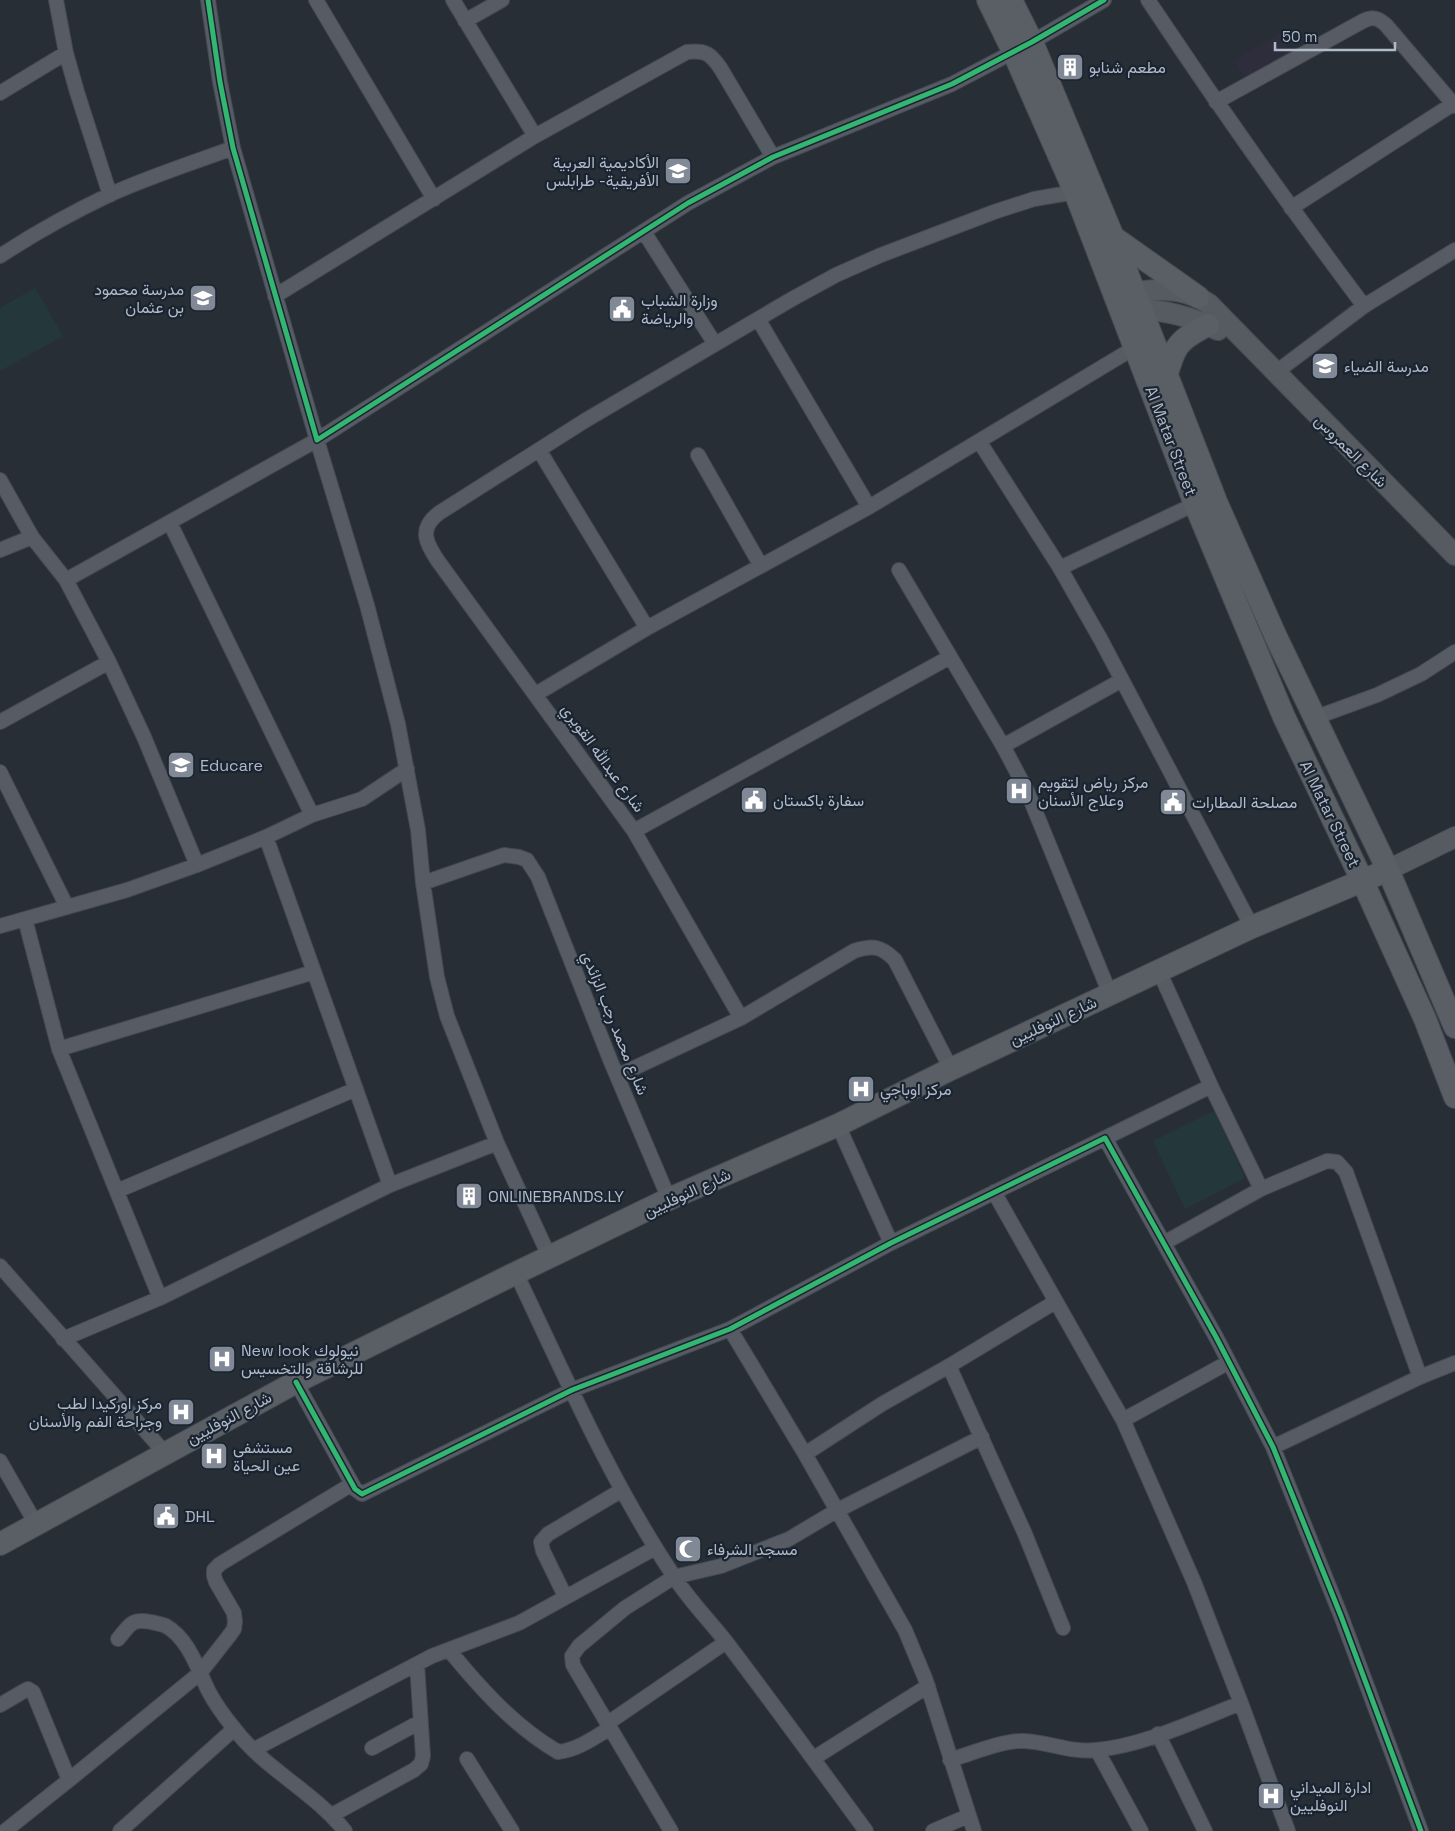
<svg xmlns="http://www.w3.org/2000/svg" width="1455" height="1831" viewBox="0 0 1455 1831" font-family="'Space Grotesk',Vazirmatn,sans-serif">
<rect width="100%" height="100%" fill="#272e36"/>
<path fill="#2e2d3c" d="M 1280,33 L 1291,53 L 1245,80 L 1234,60 Z"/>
<path fill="#24383c" d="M 35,288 L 63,336 L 0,371 L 0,308 Z
M 1214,1111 L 1245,1178 L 1185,1209 L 1153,1141 Z"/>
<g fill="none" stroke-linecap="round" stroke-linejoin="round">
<g stroke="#454a51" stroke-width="16">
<path id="street" d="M 56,0 L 66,53 L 77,92 L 110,195
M 208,0 L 220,82 L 233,148 L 317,440 L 688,203 L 773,157 L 952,84 L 1032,42 L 1104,0
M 316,0 L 434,199
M 453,0 L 535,136
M 1148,0 C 1217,104 1289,206 1364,306
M 465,21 L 502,0
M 0,93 L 66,53
M 1216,102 L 1363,21 C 1373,16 1378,18 1386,25 L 1455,106
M 1291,208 L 1453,104
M 644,232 L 715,344
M 0,256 C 35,233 73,212 111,194 C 151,176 192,163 233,148
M 275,296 L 535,136 L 687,52 C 706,50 711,54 721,69 L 773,157
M 758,319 L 869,507
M 1275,373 L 1364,306 L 1455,250
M 979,441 L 1060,568 L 1101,640 L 1252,927
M 539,450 L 647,628
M 698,455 L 761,566
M 0,480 L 32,537 L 66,580 L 109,662 L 144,737 L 197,865
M 170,523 L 312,815
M 0,550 L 32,537
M 1060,568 L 1195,504
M 899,570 L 1003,746 L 1122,680
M 66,580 L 317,440 L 367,605 L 398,724 L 418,830 L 423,883 L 437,977 L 447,1016 L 497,1143 L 550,1258
M 536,694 L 647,628 L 869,507 L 1134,348
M 1314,718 L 1377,695 L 1421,674 L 1455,652
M 0,722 L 109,662
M 1003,746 L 1027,791 L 1110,994
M 0,772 L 67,907
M 634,831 L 950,657
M 266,837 L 390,1185
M 423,883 L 504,855 L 519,857 L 527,860 L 538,877 L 611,1062 L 669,1199
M 25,919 L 59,1049 L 160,1298
M 0,926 L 127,890 L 197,865 L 266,837 L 312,815 L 362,799 L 407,769
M 741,1018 L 634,831 L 438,561 C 426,543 418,529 439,513 L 586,420 L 792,299 L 836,275 L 881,255 L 994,212 L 1034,199 L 1075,192
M 59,1049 L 314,972
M 617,1076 L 741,1018 L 854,951 C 873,945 881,946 895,960 L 951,1069
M 1211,1086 L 1261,1189
M 838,1125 L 891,1243
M 1105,1138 L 1211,1086 L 1159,971
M 117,1191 L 356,1089
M 994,1192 L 1123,1420 L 1194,1582 L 1241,1703 L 1288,1831
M 1164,1243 L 1261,1189 L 1327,1161 L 1337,1162 L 1346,1172 L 1420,1377
M 0,1266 L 165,1453
M 516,1273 C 564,1374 611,1482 673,1575 C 688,1599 709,1620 727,1643 C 774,1705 820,1768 866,1831
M 730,1329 L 805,1454 L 905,1630 L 925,1678 L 974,1831
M 63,1339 L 160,1298 L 390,1185 L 497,1143
M 949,1366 L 1025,1534 L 1063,1628
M 296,1382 L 355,1489 L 362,1494 L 572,1390 L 730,1329 L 891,1243 L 1105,1138 L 1216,1337 L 1273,1447 L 1341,1616 L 1421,1831
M 1123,1420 L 1229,1362
M 1273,1447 L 1420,1377 L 1455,1363
M 805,1454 L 882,1404 L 949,1366 L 1055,1302
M 0,1461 L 36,1524
M 565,1596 L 543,1551 L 541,1542 L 548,1534 L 622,1490
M 118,1639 C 130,1625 131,1618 151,1622 C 155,1623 162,1624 166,1626 C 189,1639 198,1670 209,1692 C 216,1705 224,1716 233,1727 C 264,1769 312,1790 345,1831
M 449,1650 C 481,1689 514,1726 558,1752 C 577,1750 594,1738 610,1728
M 0,1705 L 24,1691 L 28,1689 L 33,1692 L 69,1780 L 5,1831
M 608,1723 L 726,1642
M 1158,1734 L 1205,1831
M 372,1748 L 420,1722
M 253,1750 L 432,1656 L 519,1623 L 655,1548
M 1097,1750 L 1141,1831
M 814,1758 L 928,1686
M 467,1759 L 512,1831
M 950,1760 C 970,1754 1004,1740 1024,1741 C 1049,1742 1071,1753 1096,1750 C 1143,1746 1197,1720 1241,1703
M 69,1780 L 200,1673 L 229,1636 L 234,1629 L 235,1622 L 234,1613 L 216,1582 L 214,1576 L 214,1570 L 220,1564 L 352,1484
M 332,1815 L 414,1770 L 421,1764 L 423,1756 L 417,1664
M 120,1831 L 234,1729
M 671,1831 L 573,1665 L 572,1656 L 579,1646 L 625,1608 L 674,1577 L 721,1566 L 789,1539 L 836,1511 L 982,1437
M 933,1831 L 968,1816"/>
</g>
<g stroke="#454a51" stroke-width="22">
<path id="secondary" d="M 1119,295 C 1149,289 1182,285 1209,304 L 1455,555
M 1128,311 C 1159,307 1189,316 1218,330
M 1388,870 L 1455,837"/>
</g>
<g stroke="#444a53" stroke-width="24">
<path id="primary" d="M 988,0 L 1013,51 L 1075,192 L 1195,504 L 1284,717 L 1362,880 L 1425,1019 L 1455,1097
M 1011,0 L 1032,42 L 1113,237 L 1217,504 L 1276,637 L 1388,870 L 1455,1027
M 1113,237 L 1198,297
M 1166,377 C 1175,345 1178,340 1208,325
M 0,1544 L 296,1382 L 516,1273 L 669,1199 L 838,1125 L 951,1069 L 1252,927 L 1388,870"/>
</g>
<use href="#street" stroke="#575c64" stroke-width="14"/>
<use href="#secondary" stroke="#565b62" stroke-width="20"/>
<use href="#primary" stroke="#5a5f66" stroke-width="22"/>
<g stroke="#1a2431" stroke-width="8">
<path id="cycleway" d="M 208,0 L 220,82 L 233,148 L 317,440 L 688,203 L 773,157 L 952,84 L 1032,42 L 1104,0
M 296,1382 L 355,1489 L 362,1494 L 572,1390 L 730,1329 L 891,1243 L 1105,1138 L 1216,1337 L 1273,1447 L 1341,1616 L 1421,1831"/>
</g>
<use href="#cycleway" stroke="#33b770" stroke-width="5"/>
</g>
<defs>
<g id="building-square" transform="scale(1.4375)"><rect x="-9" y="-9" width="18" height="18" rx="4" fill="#808995" stroke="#1a2431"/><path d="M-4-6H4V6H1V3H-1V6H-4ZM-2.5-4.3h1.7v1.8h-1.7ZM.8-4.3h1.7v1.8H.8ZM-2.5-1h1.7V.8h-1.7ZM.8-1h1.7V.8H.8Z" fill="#fff"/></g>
<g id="university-square" transform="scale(1.4375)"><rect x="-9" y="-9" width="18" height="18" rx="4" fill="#808995" stroke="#1a2431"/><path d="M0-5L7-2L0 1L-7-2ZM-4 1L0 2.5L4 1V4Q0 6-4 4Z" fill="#fff"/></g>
<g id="school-square" transform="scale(1.4375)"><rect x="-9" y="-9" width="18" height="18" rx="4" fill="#808995" stroke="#1a2431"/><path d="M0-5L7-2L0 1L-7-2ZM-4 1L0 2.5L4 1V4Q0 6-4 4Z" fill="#fff"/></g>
<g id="civic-square" transform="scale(1.4375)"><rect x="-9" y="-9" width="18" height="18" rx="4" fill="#808995" stroke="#1a2431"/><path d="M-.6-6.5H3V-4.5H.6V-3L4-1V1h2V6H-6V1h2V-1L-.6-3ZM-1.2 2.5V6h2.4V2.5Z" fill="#fff"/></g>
<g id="hospital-square" transform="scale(1.4375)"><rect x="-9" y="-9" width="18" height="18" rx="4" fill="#808995" stroke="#1a2431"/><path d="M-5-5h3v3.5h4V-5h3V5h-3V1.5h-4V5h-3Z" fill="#fff"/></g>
<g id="mosque-square" transform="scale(1.4375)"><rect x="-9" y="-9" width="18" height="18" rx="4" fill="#808995" stroke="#1a2431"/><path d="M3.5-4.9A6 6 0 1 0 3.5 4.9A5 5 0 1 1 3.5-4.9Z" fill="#fff"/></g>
</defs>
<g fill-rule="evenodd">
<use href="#building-square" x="1070" y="67"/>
<use href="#university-square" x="678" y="171"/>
<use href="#school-square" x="203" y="298"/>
<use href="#civic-square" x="622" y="309"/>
<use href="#school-square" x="1325" y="366"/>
<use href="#school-square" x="181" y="765"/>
<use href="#hospital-square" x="1019" y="791"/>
<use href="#civic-square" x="754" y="800"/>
<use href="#civic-square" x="1173" y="802"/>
<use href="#hospital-square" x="861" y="1089"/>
<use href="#building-square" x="469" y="1196"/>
<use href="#hospital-square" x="222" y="1359"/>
<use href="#hospital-square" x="181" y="1412"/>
<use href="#hospital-square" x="214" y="1456"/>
<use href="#civic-square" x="166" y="1516"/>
<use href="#mosque-square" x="688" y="1549"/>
<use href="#hospital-square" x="1271" y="1796"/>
</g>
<g text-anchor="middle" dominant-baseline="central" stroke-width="4.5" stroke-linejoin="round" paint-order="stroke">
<g font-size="16" fill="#b0bac8" stroke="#1a2431" text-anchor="start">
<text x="1089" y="67">مطعم شنابو</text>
<text x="659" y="162" text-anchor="end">الأكاديمية العربية<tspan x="659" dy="18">الأفريقية- طرابلس</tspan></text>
<text x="184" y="289" text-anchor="end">مدرسة محمود<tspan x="184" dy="18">بن عثمان</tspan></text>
<text x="641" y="300">وزارة الشباب<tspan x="641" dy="18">والرياضة</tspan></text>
<text x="1344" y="366">مدرسة الضياء</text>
<text x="200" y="765">Educare</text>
<text x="1038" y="782">مركز رياض لتقويم<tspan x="1038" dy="18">وعلاج الأسنان</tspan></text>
<text x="773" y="800">سفارة باكستان</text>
<text x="1192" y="802">مصلحة المطارات</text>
<text x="880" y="1089">مركز اوباجي</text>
<text x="488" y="1196">ONLINEBRANDS.LY</text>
<text x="241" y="1350">New look نيولوك<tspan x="241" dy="18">للرشاقة والتخسيس</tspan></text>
<text x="162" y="1403" text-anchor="end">مركز اوركيدا لطب<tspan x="162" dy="18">وجراحة الفم والأسنان</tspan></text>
<text x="233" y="1447">مستشفى<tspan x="233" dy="18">عين الحياة</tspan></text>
<text x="185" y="1516">DHL</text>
<text x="707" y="1549">مسجد الشرفاء</text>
<text x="1290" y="1787">ادارة الميداني<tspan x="1290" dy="18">النوفليين</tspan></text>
</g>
<g font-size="16" fill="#b0bac8" stroke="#1a2431">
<text transform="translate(1171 441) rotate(69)">Al Matar Street</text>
<text transform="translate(1351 451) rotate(45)">شارع العمروس</text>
<text transform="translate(603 758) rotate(54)">شارع عبدالله القويري</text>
<text transform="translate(1330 814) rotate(64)">Al Matar Street</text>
<text transform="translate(1053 1021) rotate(-25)">شارع النوفليين</text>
<text transform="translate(615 1023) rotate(68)">شارع محمد رجب الزائدي</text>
<text transform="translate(687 1193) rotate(-25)">شارع النوفليين</text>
<text transform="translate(229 1418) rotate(-28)">شارع النوفليين</text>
</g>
</g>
<path d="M1275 42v8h120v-8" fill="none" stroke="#b0bac8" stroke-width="2.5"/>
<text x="1282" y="42" font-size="15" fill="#b0bac8" stroke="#1a2431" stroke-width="4" paint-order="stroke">50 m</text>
</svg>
